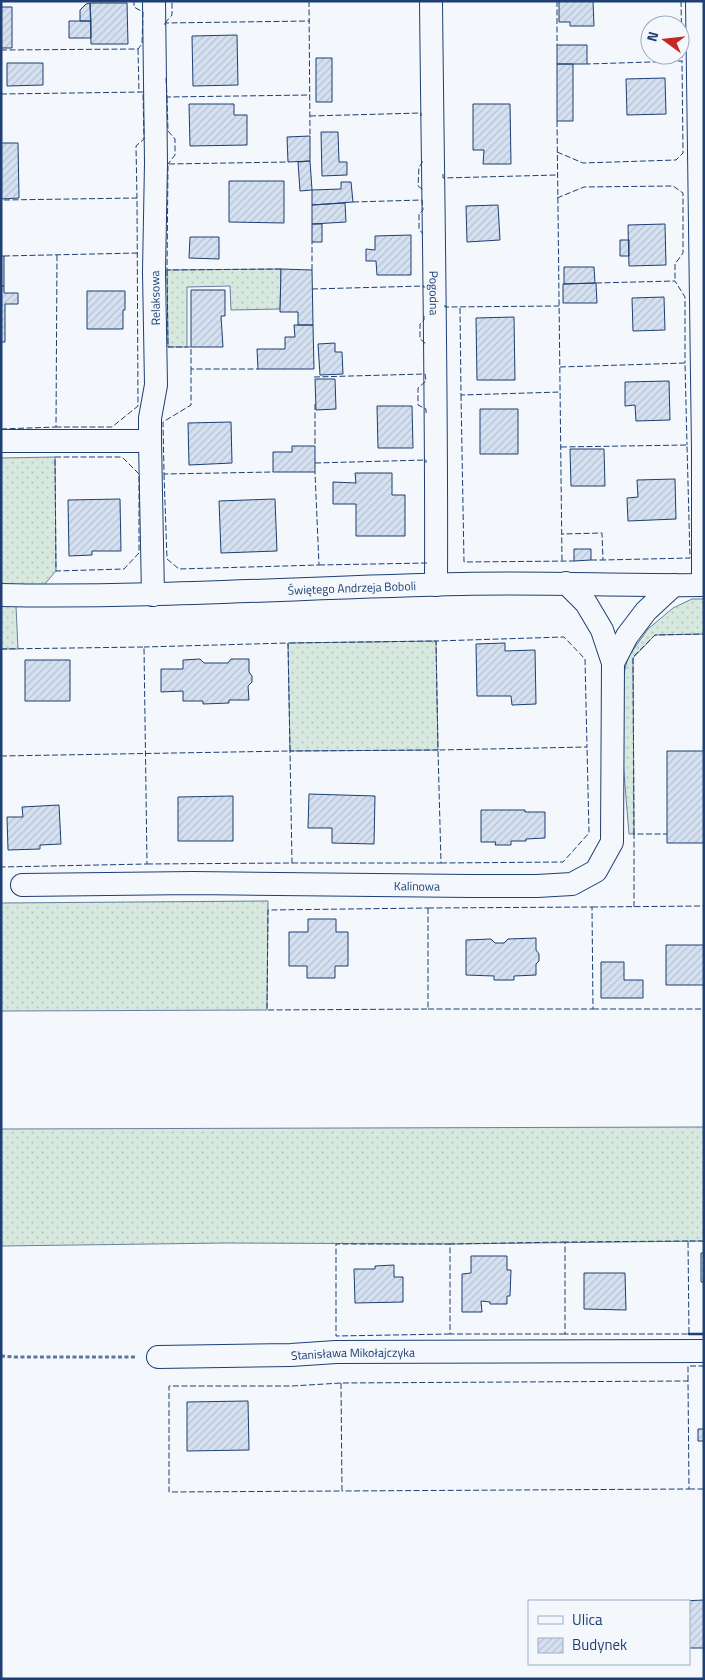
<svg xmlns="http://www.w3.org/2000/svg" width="705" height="1680" viewBox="0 0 705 1680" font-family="'Titillium Web',sans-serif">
<defs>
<pattern id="grass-dots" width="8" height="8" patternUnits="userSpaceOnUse" patternTransform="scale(1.25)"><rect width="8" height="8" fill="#d7e8df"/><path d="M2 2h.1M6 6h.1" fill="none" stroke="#b8c8c3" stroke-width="1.8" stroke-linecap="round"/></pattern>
<pattern id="building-hatch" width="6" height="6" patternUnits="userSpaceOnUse" patternTransform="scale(1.25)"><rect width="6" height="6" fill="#d5e0f0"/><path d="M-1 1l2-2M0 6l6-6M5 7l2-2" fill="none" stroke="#b6c1d1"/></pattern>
</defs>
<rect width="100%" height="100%" fill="#f4f7fb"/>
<path fill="url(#grass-dots)" stroke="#687fa3" d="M 281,269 L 280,309 L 231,310 L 230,286 L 187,287 L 187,347 L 168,347 L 167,270 Z
M 55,457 L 56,571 L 43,586 L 1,585 L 1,458 Z
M 692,599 L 704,599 L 704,634 L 655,635 L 633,658 L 634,834 L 629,834 L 622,749 L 622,682 L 628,657 L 648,629 L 673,608 Z
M 1,606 L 16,606 L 18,649 L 1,649 Z
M 436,641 L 438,750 L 290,751 L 288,643 Z
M 268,901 L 267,1010 L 1,1011 L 1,903 Z
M 704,1127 L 704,1241 L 450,1244 L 225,1243 L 1,1246 L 1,1129 Z"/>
<path fill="url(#building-hatch)" stroke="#1d3f73" d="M 559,1 L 593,1 L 594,26 L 570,26 L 570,22 L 559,22 Z
M 90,3 L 91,21 L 80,21 L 80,10 L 86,4 Z
M 90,3 L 127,3 L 128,44 L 91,44 Z
M 1,7 L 12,7 L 12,48 L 1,48 Z
M 69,21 L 91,21 L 91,38 L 69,38 Z
M 237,35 L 238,85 L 193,86 L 192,36 Z
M 557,45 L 587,45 L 587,64 L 557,64 Z
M 316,58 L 332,58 L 332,102 L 316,102 Z
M 7,63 L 43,63 L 43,85 L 7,86 Z
M 557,64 L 573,64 L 573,121 L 557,121 Z
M 665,78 L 666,114 L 627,115 L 626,79 Z
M 189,104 L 234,104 L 234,115 L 247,115 L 247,145 L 190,146 Z
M 473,104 L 510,104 L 511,164 L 483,164 L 484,150 L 473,150 Z
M 321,132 L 338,132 L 339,162 L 347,162 L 347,175 L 322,176 Z
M 310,136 L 310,161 L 288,162 L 287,137 Z
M 1,143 L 18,143 L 19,198 L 1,199 Z
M 310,161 L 312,190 L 300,191 L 298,162 Z
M 229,181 L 284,181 L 284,223 L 229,222 Z
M 341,182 L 351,182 L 353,202 L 312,205 L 312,190 L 341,189 Z
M 345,203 L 346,222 L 312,224 L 312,205 Z
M 498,205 L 500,240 L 467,242 L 466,206 Z
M 312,224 L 322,224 L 322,242 L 312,242 Z
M 665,224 L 666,265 L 629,266 L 628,225 Z
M 411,235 L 411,275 L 377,275 L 376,261 L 366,261 L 366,249 L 375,250 L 375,236 Z
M 190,237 L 219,237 L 219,259 L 189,258 Z
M 620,240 L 629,240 L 629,256 L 620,256 Z
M 1,256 L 4,256 L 4,286 L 1,286 Z
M 564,267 L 594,267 L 595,283 L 564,284 Z
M 281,269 L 312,270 L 313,325 L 298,325 L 298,312 L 280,312 Z
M 596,283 L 597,303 L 563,303 L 563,284 Z
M 1,286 L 4,286 L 4,293 L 18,293 L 18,304 L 5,304 L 5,342 L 1,342 Z
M 191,290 L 225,290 L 225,316 L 221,316 L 223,347 L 191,347 Z
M 87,291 L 125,291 L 125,310 L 123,310 L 123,329 L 87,329 Z
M 664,297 L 665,330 L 633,331 L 632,298 Z
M 514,317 L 515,380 L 477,380 L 476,318 Z
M 294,325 L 313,325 L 314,369 L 258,369 L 257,349 L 285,349 L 285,337 L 295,337 Z
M 335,343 L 335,352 L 342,352 L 343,374 L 320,375 L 318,344 Z
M 315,379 L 335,379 L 336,409 L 316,410 Z
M 669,381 L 670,420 L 636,421 L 635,405 L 625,406 L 625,382 Z
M 377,406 L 412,406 L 413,448 L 378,448 Z
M 480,409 L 518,409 L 518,454 L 480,454 Z
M 231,422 L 232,463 L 189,465 L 188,423 Z
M 292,446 L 315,446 L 315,472 L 273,472 L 273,452 L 292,452 Z
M 570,449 L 604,449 L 605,486 L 571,486 Z
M 355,473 L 392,473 L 392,495 L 405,495 L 405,536 L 356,536 L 356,504 L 333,504 L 333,482 L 356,483 Z
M 675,479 L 676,519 L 628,521 L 627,498 L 638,497 L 637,480 Z
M 120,499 L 121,551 L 92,551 L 92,555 L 69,556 L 68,500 Z
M 275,499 L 277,551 L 221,553 L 219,501 Z
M 574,549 L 591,549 L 591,560 L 574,561 Z
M 505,643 L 505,651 L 535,650 L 536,704 L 512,705 L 511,696 L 477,696 L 476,644 Z
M 200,659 L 204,663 L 228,663 L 231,659 L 249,659 L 249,672 L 252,676 L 252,682 L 248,686 L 249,700 L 229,700 L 229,703 L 203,704 L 203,701 L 183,701 L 183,691 L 161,692 L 161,669 L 183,669 L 183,660 Z
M 25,660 L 70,660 L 70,701 L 25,701 Z
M 667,751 L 704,751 L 704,843 L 667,843 Z
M 309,794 L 375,796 L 374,844 L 332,843 L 332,828 L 308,828 Z
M 233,796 L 233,841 L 178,841 L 178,797 Z
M 59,805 L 61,844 L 40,845 L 40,849 L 8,850 L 7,817 L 23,817 L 22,807 Z
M 481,810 L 525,810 L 525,812 L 545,812 L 545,838 L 526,839 L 526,841 L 511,841 L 511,845 L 495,845 L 496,842 L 481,842 Z
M 308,919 L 336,919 L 336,932 L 348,932 L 348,966 L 335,966 L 335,978 L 307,978 L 307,966 L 289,966 L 289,932 L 308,932 Z
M 536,938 L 536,950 L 539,954 L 539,961 L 536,964 L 536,975 L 514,976 L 514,980 L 494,980 L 494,976 L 466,975 L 466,940 L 491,939 L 495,943 L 504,943 L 508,939 Z
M 666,945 L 704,945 L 704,985 L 666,985 Z
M 601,962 L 624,962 L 624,980 L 643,980 L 643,998 L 601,998 Z
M 701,1253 L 704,1253 L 704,1282 L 701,1282 Z
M 471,1256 L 507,1256 L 507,1270 L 511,1270 L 510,1296 L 507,1296 L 507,1304 L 490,1304 L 490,1302 L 481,1301 L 482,1312 L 462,1312 L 462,1274 L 471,1273 Z
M 394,1265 L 394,1277 L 403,1277 L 403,1302 L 355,1303 L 354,1269 L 375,1269 L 375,1266 Z
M 584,1273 L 625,1273 L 626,1310 L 584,1309 Z
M 248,1401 L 249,1450 L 187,1451 L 187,1402 Z
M 698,1429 L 704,1429 L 704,1441 L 698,1441 Z
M 704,1600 L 704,1648 L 689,1648 L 689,1601 L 681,1601 Z"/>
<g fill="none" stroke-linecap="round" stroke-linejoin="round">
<g stroke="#1d3f73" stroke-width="24">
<g id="minor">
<path id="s1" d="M 431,1 C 433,196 437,390 436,585"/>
<path d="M 697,1 L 703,451 L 703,585"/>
<path d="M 1,441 L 150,441"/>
<path d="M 566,583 L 586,603 L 602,630 L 613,663"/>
<path id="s2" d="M 1,595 C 155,598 308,587 462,584 C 543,582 623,586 704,585"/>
<path d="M 153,595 L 150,441 L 150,418 L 156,385 L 154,272 L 156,163 L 154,1"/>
<path id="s3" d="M 22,885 L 193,883 L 471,886 L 537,886 L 572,884 L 596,871 L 612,842 L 613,663 L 627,636 L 646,611 L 674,585"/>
<path id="s4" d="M 158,1357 L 291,1355 L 336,1352 L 704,1351"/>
</g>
</g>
<path stroke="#5e769c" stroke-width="3" stroke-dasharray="4 2.5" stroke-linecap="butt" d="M 1,1356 L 15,1357 L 136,1357"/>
<use href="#minor" stroke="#f4f7fb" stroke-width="22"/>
<path stroke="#1d3f73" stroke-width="1" stroke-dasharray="6 2.5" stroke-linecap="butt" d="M 309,1 L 310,136
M 557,1 L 557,45
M 681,1 L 682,61
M 165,23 L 172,15 L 172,1
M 165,25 L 165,23 L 310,21
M 138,49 L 139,92
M 1,50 L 138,49 L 142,44 L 143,12 L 134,7 L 134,1
M 166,78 L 167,97 L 310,95
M 1,94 L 143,92 L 144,139 L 136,146 L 137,198
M 167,97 L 168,131 L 175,139 L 175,155 L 168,164
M 310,116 L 421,113 L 421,116
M 557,121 L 562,561
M 557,152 L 583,163 L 676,160 L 683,153 L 682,61 L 587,64
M 422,161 L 422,163 L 419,167 L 418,186 L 422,189 L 422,192
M 443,174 L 443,178 L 557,175
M 557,198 L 584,187 L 673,186 L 683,193 L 683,253 L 675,264 L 675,281
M 4,200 L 137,198 L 138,406 L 112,427 L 56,427
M 353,202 L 422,200 L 423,210 L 419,214 L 419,229 L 423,234
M 4,256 L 138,253
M 281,269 L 167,270 L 168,164 L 288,162
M 167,270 L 168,347 L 191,347 L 191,369 L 258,369
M 312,270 L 312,242
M 596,283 L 675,281 L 685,297 L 685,363
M 312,289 L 424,286 L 424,288
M 445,305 L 445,307 L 559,306
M 460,308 L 461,395 L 561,392
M 424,316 L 424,320 L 420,324 L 420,339 L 425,343 L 425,346
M 560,367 L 685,363 L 687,445
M 191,369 L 191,405 L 163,422 L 164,474 L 273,472
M 314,377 L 425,374 L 426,381 L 418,388 L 418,405 L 426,409 L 426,413
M 461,395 L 464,562 L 574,561
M 315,404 L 315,446
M 1,429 L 56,427 L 57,255
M 561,447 L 687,445 L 690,558 L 603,560 L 602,533 L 562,534
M 55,457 L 122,457 L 139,474 L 139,553 L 124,569 L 56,571 Z
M 315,463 L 426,460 L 426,463
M 164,474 L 167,559 L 179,569 L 319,565 L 315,472
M 591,560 L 603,560
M 319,565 L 427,563 L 427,561
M 1,649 L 144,647 L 147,864 L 1,867
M 1,756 L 290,751 L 288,643 L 144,647
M 634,834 L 633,657 L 655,635 L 704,634
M 292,863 L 441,863 L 438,750 L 587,747 L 585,659 L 564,637 L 436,641
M 441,863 L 563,862 L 589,833 L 587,747
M 147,864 L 292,863 L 290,751 L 438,750 L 436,641 L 288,643
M 592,907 L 704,906
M 634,907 L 634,834 L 667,834
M 428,908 L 428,1009 L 267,1010 L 268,910 Z
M 428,908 L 592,907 L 593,1009 L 428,1009
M 593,1009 L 704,1009
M 688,1241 L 565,1242 L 565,1334 L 689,1334 L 688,1241 L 704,1241
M 450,1334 L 336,1336 L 336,1244 L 450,1244
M 565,1334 L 450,1334 L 450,1244 L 565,1242
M 688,1381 L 688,1366 L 704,1366
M 341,1383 L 342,1491 L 169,1492 L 169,1386 L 292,1386 L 341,1383 L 688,1381 L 689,1489 L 342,1491
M 689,1489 L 704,1489"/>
<path stroke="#1d3f73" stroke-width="2.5" d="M 689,1334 L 704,1334"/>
</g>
<g text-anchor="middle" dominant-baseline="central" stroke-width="4" stroke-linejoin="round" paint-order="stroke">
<g font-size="12" fill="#1d3f73" stroke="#f4f7fb">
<text stroke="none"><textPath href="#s1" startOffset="292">Pogodna</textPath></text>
<text transform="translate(155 298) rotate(-91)">Relaksowa</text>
<text stroke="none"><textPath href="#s2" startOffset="351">Świętego Andrzeja Boboli</textPath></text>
<text stroke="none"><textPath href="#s3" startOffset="395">Kalinowa</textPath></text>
<text stroke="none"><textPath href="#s4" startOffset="195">Stanisława Mikołajczyka</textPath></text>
</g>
</g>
<rect width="705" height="1680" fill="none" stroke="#1d3f73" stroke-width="5"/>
<rect x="528" y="1600" width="162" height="65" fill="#f4f7fb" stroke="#9eadc5"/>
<rect x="538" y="1616" width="25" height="8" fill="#f4f7fb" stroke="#9eadc5"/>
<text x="572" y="1625" font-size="15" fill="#1d3f73">Ulica</text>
<rect x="538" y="1638" width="25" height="15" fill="url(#building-hatch)" stroke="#9eadc5"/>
<text x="572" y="1650" font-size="15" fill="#1d3f73">Budynek</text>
<g transform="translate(665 40) rotate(285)"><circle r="24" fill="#f4f7fb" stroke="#9eadc5"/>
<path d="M0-4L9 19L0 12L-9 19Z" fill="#c62828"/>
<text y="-8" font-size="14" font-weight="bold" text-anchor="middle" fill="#1d3f73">N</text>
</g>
</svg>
